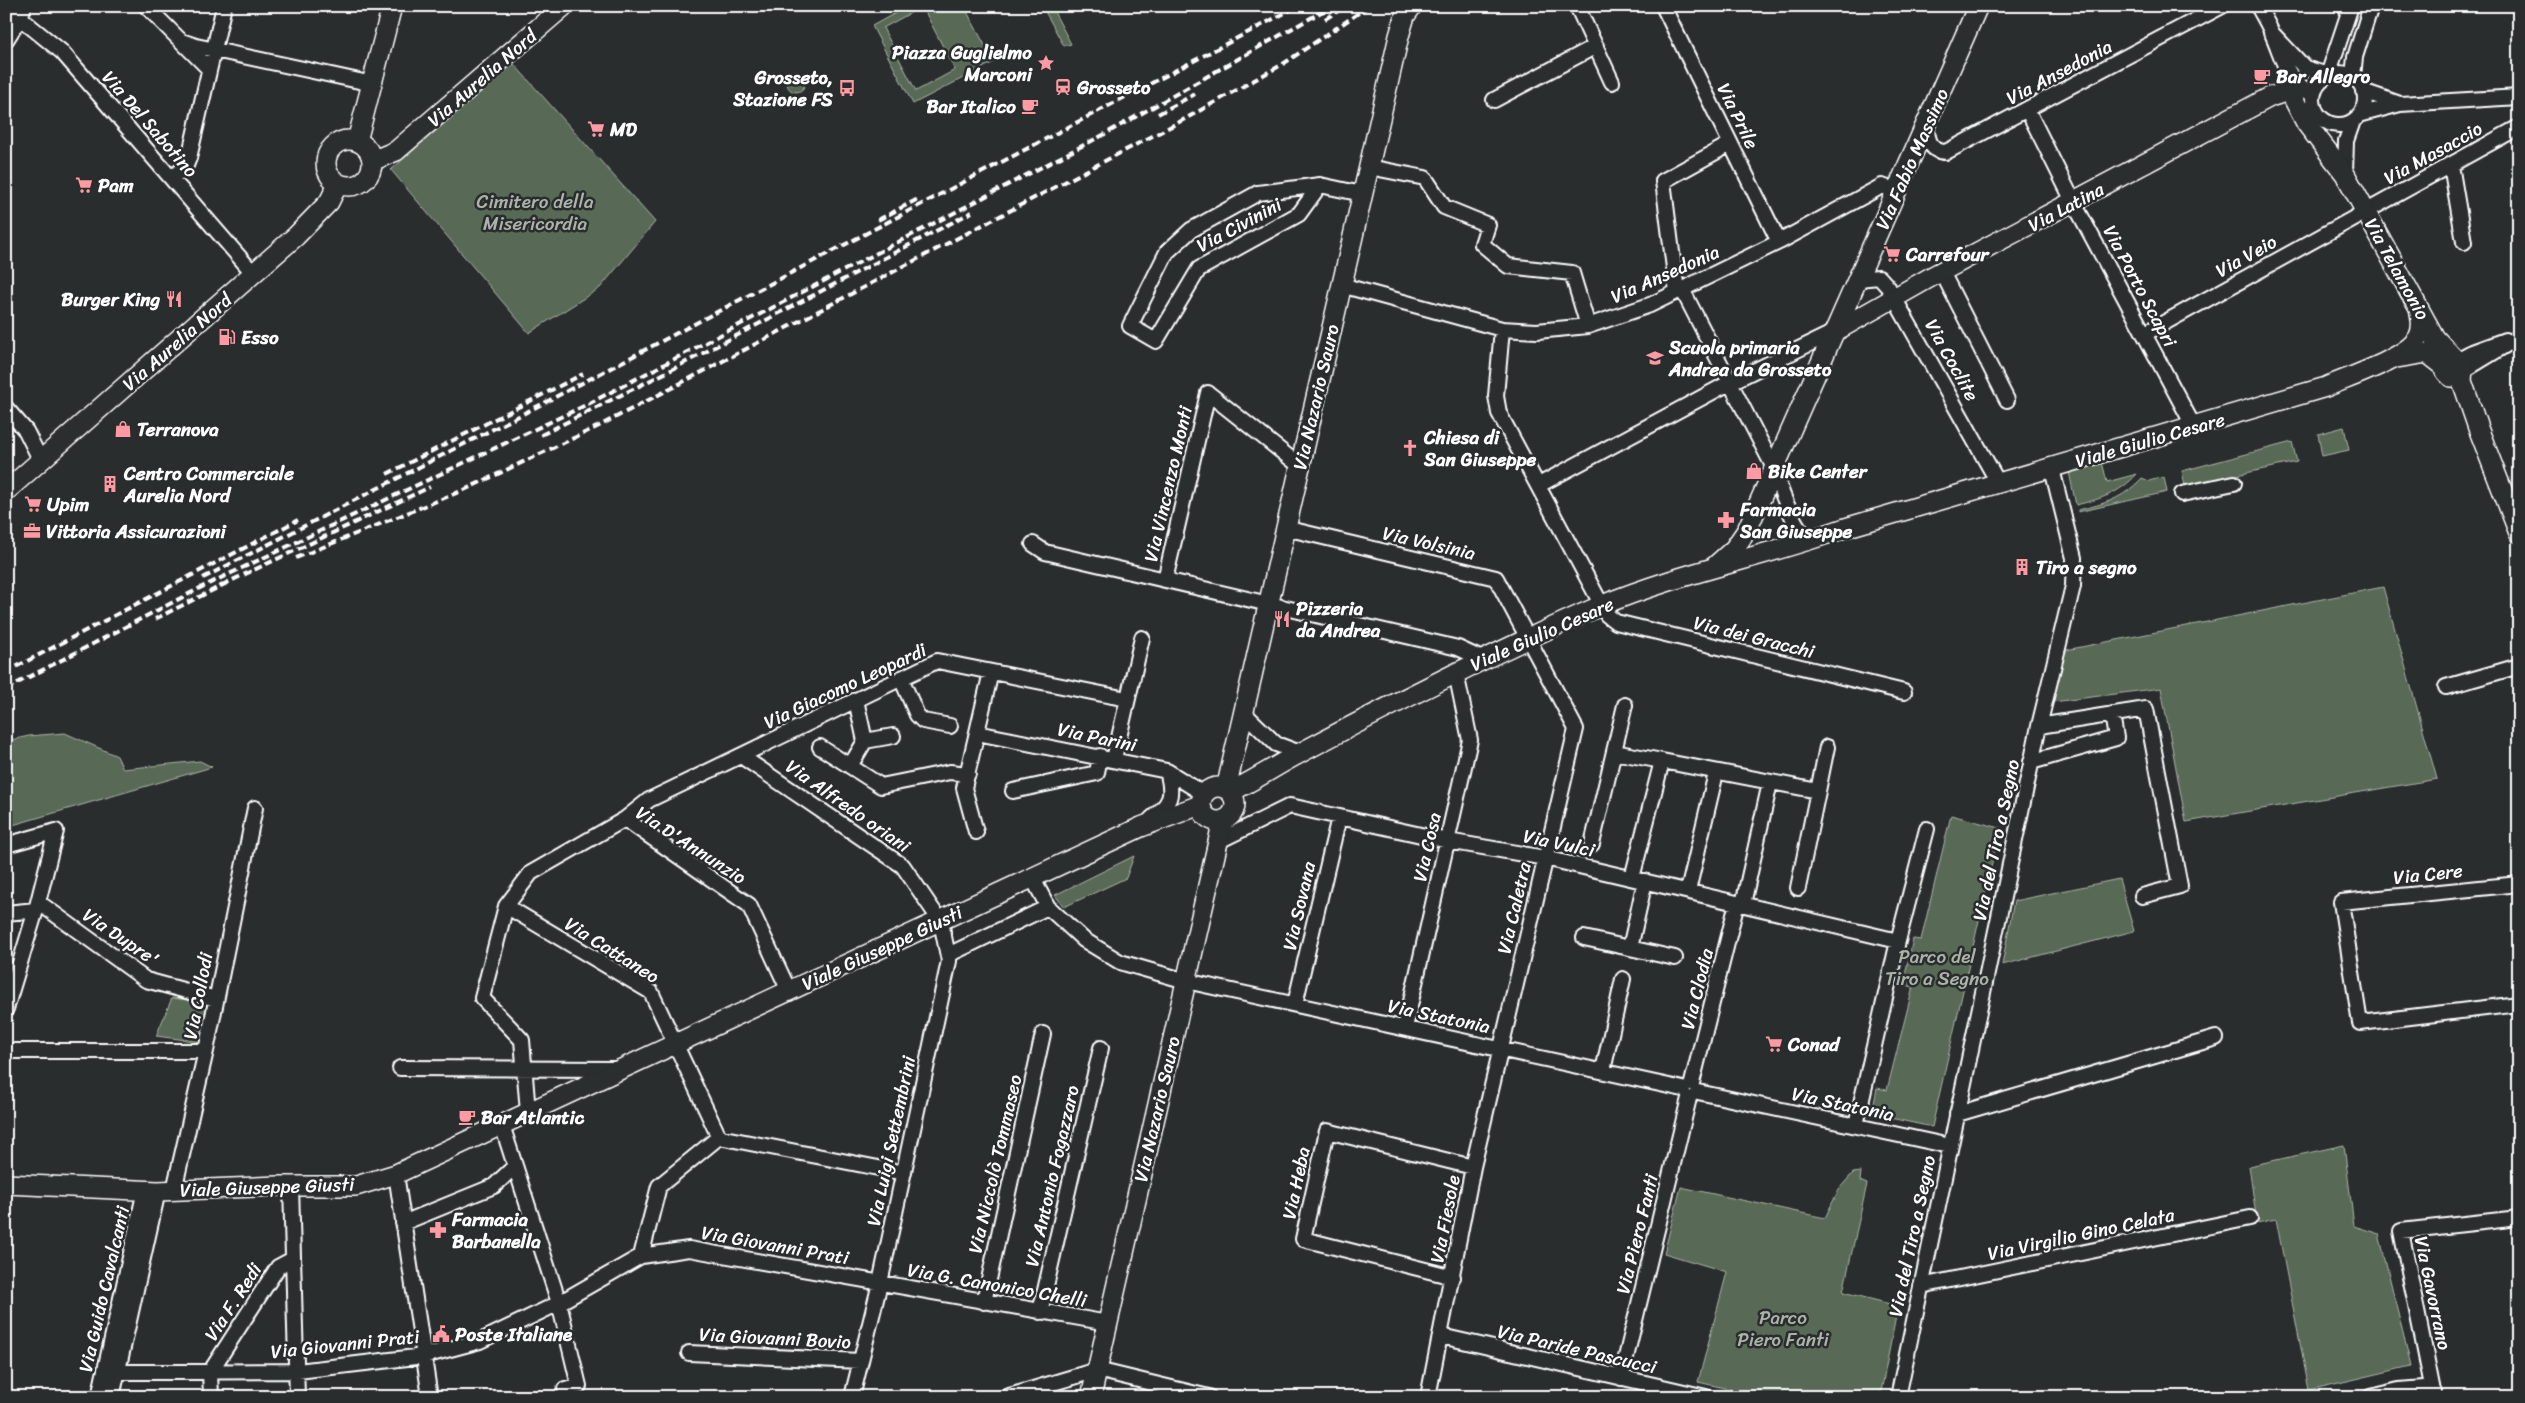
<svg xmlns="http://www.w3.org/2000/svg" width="2525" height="1403" viewBox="0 0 2525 1403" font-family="Sriracha,sans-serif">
<rect width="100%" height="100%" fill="#2a2d2e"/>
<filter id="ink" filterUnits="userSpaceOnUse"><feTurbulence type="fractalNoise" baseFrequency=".02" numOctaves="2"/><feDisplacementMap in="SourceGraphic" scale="10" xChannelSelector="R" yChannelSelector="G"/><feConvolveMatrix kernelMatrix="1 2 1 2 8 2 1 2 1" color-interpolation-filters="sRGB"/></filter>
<g filter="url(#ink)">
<path fill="#586a54" stroke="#acb4aa" d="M 908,6 L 914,6 L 916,10 L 883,28 L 916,91 L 955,70 L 922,6 L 972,6 L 966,10 L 994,62 L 913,104 L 872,26 Z
M 1042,6 L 1051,6 L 1071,44 L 1064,46 Z
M 513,63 L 655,222 L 600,288 L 529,333 L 391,170 Z
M787 83a9 9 0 1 1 18 0a9 9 0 1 1-18 0Z
M 2344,427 L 2349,450 L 2322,456 L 2318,434 Z
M 2292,442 L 2297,462 L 2185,486 L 2182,471 Z
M 2102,462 L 2107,482 L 2137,474 C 2119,494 2100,499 2076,505 L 2069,472 Z
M 2164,477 L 2167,492 L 2078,512 L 2078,510 C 2106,503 2121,500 2142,478 L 2149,481 Z
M 2383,587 L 2437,779 L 2186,822 L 2161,688 L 2053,702 L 2061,651 Z
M 65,733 L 117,756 L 123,769 L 200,761 L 212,767 L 6,827 L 6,741 L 29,736 Z
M 1951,815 L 2000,828 L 1932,1127 L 1872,1114 L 1877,1088 L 1887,1090 L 1913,987 L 1903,984 L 1913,939 L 1921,940 Z
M 1134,856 L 1126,878 L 1064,907 L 1055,895 Z
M 2119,879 L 2134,931 L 2002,965 L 2014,901 Z
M 172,998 L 212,1003 L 201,1042 L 156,1036 Z
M 2344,1145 L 2354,1226 L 2379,1234 L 2411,1366 L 2309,1390 L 2276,1219 L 2257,1223 L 2249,1166 Z
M 1861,1172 L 1860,1181 L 1867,1184 L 1843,1292 L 1898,1306 L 1880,1397 L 1764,1397 L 1698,1382 L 1727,1272 L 1664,1253 L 1681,1187 L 1825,1218 L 1839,1189 L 1853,1173 Z"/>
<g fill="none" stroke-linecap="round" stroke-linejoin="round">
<g stroke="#fff" stroke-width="18">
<path id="street" d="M 146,6 L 209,69
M 1577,6 L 1612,82
M 1663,6 L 1779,242
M 2258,6 C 2262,14 2267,22 2271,31 C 2284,59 2283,77 2313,95
M 6,11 L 20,18 L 62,52 L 254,274
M 2271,32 L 2305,68 L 2328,75 L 2351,6
M 6,40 L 20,18 L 24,6
M 181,41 L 196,46 L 373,84
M2313 99a26 26 0 1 1 52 0a26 26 0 1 1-52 0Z
M 2353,77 L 2355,57 L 2371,6
M 2363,91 L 2400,104
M 1494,100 L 1596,46
M 2027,109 L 2074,203 L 2194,427
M 2359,115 L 2400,104 L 2519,97
M 1927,126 C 1927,140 1931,152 1946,152 L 2222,6
M 2451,165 L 2464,242
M 1369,167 L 1425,178 L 1444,207 L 1488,225 L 1482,244 L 1508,266 L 1572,273 L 1588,326
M 2345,174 L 2346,141 L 2353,121
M 172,177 L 185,168 L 189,158 L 224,6
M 1320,185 L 1299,214 L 1199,269 L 1156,341 L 1130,326 L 1167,252 L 1191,230 L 1258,193 L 1320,185 L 1362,194
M 1942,272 L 2007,400
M 1858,279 L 1879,277 L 1888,287 L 1999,484
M 1341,285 L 1502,329 L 1537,331 L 1588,326 L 1650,305 L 1779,242 L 1882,186 L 1891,189 L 1893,200
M 1682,289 L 1774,468 C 1778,484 1793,527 1807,536
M 1677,292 L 1663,181 L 1730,144
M 1502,329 L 1496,396 L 1499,413 L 1607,615 L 1616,622 L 1904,692
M 2144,334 L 2519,127
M 2457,360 L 2472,352 L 2505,340
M 2463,371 L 2519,337
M 6,408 L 26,431 L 41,461
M 1539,485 L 1729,383 L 1834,332
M 2182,494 L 2234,483
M 1285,528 L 1496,578 L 1576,729 L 1473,1167 L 1428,1397
M 1033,544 L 1045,552 L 1458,648 L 1484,660
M 1165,580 L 1208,393 L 1300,466
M 901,678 L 917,715 L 923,721 L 950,726
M 2446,687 L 2519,666
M 856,700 L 865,741 L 893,736
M 1243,712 L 1276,744 L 1300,753
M 2039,726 L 2146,709 L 2180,886 L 2142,896
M 977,733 L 1167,771 L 1204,794
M 820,747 L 881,786 L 950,772 L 968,774
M 1614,752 L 1662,761
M 741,756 L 903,866 L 941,922 L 949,961 L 880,1283 L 852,1397
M 1114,759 L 1142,638
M 2031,762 L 2116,738 L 2112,714
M 850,766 L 865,741
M 1013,791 L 1097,773 L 1100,756
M 1818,791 L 1827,747
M 625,819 L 649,800 L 937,661 L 1127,699
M 1151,819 C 1171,803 1174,796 1167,771
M 976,832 L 964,788 L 991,672
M 1217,842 L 1290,806 L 1448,841 L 1545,858 L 1898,941
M 1592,844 L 1625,705
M 6,845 L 56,831 L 36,910 L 6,1009
M 1632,878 L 1662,761 L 1818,791 L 1798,888
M 1033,879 L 1048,907 L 1084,940 L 1120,962 L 1186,981 L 1683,1089
M 2519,884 L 2341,902 L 2360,1023 L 2519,1004
M 1688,891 L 1716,773
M 38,902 L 146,980 L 216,999
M 1743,904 L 1770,783
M 506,906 L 651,992 L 719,1137
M 6,913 L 36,910
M 1584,938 L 1675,958
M 1630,948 L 1645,881
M 948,955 L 1048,907
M 1295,1004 L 1339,817
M 1405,1028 L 1470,740 L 1456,673
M 6,1051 L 206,1051
M 400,1068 L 618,1069
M 1603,1071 L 1623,979
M 1692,1083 L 1737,903
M 1698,1092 L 1950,1146
M 528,1112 L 522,1040 L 482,998 L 506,906 L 531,873 L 625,819 L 749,905 L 789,991
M 1957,1114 L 2216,1038
M 502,1125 L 559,1303 L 579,1386 L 565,1389
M 1856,1125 L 1898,941 L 1927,829
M 396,1174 L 430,1397
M 291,1186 L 297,1397
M 174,1190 L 206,1051 L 255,808
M 403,1223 L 494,1186 L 515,1166
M 641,1256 L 659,1186 L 719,1137 L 904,1173
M 1453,1277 L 1303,1239 L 1327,1131 L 1473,1167
M 1921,1286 L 2250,1218
M 984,1302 L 1043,1034
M 1040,1312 L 1101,1048
M 1441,1336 L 1706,1397
M 689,1353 L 860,1361
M 117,1372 L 298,1371 L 424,1356 L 480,1341 L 559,1303 L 641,1256 L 689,1249 L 1108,1323
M 1621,1378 L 1689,1098
M 2433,1391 L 2401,1231 L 2519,1218
M 99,1397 L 145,1190
M 112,1397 L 158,1191
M 211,1397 L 210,1372 L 278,1267 L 293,1259
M 1006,1397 L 1097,1370 L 1209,1397
M 1898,1397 L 2039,726 L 2073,586 L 2074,558 L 2052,469
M 2370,1397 L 2399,1390 L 2424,1388"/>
</g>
<g stroke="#fff" stroke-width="22">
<path id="secondary" d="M326 163a23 23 0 1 1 46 0a23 23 0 1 1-46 0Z
M 357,141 L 392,6
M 372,161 L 396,151 L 564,6
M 1834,332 L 1931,277 L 2270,97 L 2285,92 L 2292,96 L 2306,123 L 2345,174 L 2435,338 L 2455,359
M 2397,358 L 2427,353 L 2445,367
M 2463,371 L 2459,376 L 2451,377 L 2446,372 L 2445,367 L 2452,359 L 2460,361 L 2463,368 L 2462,381 L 2478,428 L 2519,533
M 6,491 L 296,236 L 329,202 L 338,184
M 1715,566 L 1734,549 L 1747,530 L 1978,6
M1201 804a17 17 0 1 1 34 0a17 17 0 1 1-34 0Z
M 1226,789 L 1399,36 L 1405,16 L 1412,6
M 1230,792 C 1255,780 1277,765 1302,752 C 1400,700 1499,650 1600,606 C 1679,573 1764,557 1845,528 L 2326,387 C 2349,377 2408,358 2419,336 C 2423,327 2421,318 2419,309
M 6,1184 L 158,1191 L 278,1186 L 356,1186 L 396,1174 L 1141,827 L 1200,805
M 1091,1397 L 1223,820"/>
</g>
<use href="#street" stroke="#2a2d2e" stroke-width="14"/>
<use href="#secondary" stroke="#2a2d2e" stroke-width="19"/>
<path stroke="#fff" stroke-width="4" stroke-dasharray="8 4" stroke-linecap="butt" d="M 1325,19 L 1346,6
M 1158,114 L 1195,94
M 878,220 L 918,199
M 541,435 L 671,370 L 972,212
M 387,474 L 583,374
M 296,558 L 464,490 L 599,426 L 1183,120 L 1283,64 L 1369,6
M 203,578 L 544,403 L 1298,6
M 222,585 L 430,487
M 155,619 L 229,582
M 6,672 L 298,520
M 6,689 L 204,586 L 588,404 L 1105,134 L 1332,6"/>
</g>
</g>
<defs>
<g id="sight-bare" transform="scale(1.35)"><path d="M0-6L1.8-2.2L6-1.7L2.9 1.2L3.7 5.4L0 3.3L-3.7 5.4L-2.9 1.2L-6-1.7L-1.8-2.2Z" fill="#ff9aa2" stroke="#2a2d2e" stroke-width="2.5" paint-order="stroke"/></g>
<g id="cafe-bare" transform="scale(1.35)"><path d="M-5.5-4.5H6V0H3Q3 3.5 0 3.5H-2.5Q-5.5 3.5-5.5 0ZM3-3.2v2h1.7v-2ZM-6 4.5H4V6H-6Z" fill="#ff9aa2" stroke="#2a2d2e" stroke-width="2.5" paint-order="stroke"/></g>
<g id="station-bare" transform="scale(1.35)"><path d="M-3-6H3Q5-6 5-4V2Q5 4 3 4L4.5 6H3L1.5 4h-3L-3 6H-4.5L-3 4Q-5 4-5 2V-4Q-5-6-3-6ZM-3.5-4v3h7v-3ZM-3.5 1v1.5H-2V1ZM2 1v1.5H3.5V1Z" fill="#ff9aa2" stroke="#2a2d2e" stroke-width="2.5" paint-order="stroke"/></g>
<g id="bus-bare" transform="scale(1.35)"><path d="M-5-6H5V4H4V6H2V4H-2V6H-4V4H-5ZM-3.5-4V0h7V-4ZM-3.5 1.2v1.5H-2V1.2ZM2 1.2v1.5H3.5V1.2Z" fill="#ff9aa2" stroke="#2a2d2e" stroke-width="2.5" paint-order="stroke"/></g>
<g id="supermarket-bare" transform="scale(1.35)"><path d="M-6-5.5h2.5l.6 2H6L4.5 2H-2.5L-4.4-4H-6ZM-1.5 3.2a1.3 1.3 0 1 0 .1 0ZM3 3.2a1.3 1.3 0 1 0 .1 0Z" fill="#ff9aa2" stroke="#2a2d2e" stroke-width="2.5" paint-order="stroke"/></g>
<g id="restaurant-bare" transform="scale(1.35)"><path d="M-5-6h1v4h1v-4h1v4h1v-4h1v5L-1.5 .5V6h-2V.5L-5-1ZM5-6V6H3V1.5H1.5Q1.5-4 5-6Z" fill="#ff9aa2" stroke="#2a2d2e" stroke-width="2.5" paint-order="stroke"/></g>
<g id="fuel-bare" transform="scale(1.35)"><path d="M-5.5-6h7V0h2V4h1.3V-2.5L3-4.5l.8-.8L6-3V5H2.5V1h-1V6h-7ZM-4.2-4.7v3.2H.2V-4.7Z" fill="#ff9aa2" stroke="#2a2d2e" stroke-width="2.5" paint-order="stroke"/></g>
<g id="school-bare" transform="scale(1.35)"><path d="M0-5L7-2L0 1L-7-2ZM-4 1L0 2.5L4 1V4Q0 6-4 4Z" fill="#ff9aa2" stroke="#2a2d2e" stroke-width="2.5" paint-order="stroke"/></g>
<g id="shop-bare" transform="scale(1.35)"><path d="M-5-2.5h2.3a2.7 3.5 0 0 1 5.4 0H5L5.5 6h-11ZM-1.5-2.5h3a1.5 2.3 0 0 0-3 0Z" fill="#ff9aa2" stroke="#2a2d2e" stroke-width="2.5" paint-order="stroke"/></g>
<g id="church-bare" transform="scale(1.35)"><path d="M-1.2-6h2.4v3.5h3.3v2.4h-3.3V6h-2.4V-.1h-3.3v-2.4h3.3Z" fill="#ff9aa2" stroke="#2a2d2e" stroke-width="2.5" paint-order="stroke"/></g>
<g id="building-bare" transform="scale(1.35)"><path d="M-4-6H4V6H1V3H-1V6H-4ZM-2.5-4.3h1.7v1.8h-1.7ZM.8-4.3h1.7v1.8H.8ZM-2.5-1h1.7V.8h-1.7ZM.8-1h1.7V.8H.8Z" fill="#ff9aa2" stroke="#2a2d2e" stroke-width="2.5" paint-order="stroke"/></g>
<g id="pharmacy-bare" transform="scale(1.35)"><path d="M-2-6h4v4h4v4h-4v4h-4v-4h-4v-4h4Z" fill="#ff9aa2" stroke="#2a2d2e" stroke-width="2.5" paint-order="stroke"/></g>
<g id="office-bare" transform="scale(1.35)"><path d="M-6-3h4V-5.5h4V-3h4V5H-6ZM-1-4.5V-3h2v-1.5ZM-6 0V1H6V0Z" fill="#ff9aa2" stroke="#2a2d2e" stroke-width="2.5" paint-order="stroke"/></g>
<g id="civic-bare" transform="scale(1.35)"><path d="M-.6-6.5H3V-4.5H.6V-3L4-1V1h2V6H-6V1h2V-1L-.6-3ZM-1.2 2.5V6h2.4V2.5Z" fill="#ff9aa2" stroke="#2a2d2e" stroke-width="2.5" paint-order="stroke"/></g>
</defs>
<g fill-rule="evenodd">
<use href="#sight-bare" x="1046" y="63"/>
<use href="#cafe-bare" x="2262" y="76"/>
<use href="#station-bare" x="1063" y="87"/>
<use href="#bus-bare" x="847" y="88"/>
<use href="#cafe-bare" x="1030" y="106"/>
<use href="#supermarket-bare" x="596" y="129"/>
<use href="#supermarket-bare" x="84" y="185"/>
<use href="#supermarket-bare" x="1892" y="254"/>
<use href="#restaurant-bare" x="174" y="299"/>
<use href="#fuel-bare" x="227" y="337"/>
<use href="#school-bare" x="1655" y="358"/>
<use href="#shop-bare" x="123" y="429"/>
<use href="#church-bare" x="1410" y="448"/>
<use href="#shop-bare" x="1754" y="471"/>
<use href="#building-bare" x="110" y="484"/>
<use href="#supermarket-bare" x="33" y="504"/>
<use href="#pharmacy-bare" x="1726" y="520"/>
<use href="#office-bare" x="32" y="531"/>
<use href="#building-bare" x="2022" y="567"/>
<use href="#restaurant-bare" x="1282" y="619"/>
<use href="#supermarket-bare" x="1774" y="1044"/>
<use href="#cafe-bare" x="467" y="1117"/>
<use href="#pharmacy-bare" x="438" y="1230"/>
<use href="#civic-bare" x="441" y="1334"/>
</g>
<g text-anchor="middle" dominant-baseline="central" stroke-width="5" stroke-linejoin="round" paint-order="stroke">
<g font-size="19" font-weight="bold" fill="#fff" stroke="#2a2d2e" text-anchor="start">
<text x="1032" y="52" text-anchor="end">Piazza Guglielmo<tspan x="1032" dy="22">Marconi</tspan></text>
<text x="2276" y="76">Bar Allegro</text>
<text x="833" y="77" text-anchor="end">Grosseto,<tspan x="833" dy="22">Stazione FS</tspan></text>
<text x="1077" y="87">Grosseto</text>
<text x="1016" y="106" text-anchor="end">Bar Italico</text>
<text x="610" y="129">MD</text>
<text x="98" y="185">Pam</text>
<text x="1906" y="254">Carrefour</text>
<text x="160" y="299" text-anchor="end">Burger King</text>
<text x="241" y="337">Esso</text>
<text x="1669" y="347">Scuola primaria<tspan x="1669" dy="22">Andrea da Grosseto</tspan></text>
<text x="137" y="429">Terranova</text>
<text x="1424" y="437">Chiesa di<tspan x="1424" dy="22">San Giuseppe</tspan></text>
<text x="1768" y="471">Bike Center</text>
<text x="124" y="473">Centro Commerciale<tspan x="124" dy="22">Aurelia Nord</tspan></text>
<text x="47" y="504">Upim</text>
<text x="1740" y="509">Farmacia<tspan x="1740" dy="22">San Giuseppe</tspan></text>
<text x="46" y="531">Vittoria Assicurazioni</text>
<text x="2036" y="567">Tiro a segno</text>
<text x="1296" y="608">Pizzeria<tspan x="1296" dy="22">da Andrea</tspan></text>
<text x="1788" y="1044">Conad</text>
<text x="481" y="1117">Bar Atlantic</text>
<text x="452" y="1219">Farmacia<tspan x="452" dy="22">Barbanella</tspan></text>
<text x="455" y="1334">Poste Italiane</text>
</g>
<g font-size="19" fill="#fff" stroke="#2a2d2e">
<text transform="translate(2059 72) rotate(-28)">Via Ansedonia</text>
<text transform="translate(482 78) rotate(-41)">Via Aurelia Nord</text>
<text transform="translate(1738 116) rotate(64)">Via Prile</text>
<text transform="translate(150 124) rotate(49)">Via Del Sabotino</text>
<text transform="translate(2433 153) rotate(-29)">Via Masaccio</text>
<text transform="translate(1912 159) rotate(-66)">Via Fabio Massimo</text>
<text transform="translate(2066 207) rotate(-28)">Via Latina</text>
<text transform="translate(1239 225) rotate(-28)">Via Civinini</text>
<text transform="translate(2246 256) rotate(-29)">Via Veio</text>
<text transform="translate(2397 269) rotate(61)">Via Telamonio</text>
<text transform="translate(1665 274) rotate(-24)">Via Ansedonia</text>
<text transform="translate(2140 286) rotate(62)">Via Porto Scapri</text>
<text transform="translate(177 342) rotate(-41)">Via Aurelia Nord</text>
<text transform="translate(1952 360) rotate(61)">Via Coclite</text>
<text transform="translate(1316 397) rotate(-77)">Via Nazario Sauro</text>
<text transform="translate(2150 440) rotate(-16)">Viale Giulio Cesare</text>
<text transform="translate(1168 484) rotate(-77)">Via Vincenzo Monti</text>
<text transform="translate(1429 543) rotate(13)">Via Volsinia</text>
<text transform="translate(1542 634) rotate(-24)">Viale Giulio Cesare</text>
<text transform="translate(1754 637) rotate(14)">Via dei Gracchi</text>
<text transform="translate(845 686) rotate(-25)">Via Giacomo Leopardi</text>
<text transform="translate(1097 737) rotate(12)">Via Parini</text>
<text transform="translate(848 806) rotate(35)">Via Alfredo oriani</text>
<text transform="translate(1996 840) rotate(-78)">Via del Tiro a Segno</text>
<text transform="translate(1559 843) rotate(12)">Via Vulci</text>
<text transform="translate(691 845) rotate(33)">Via D'Annunzio</text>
<text transform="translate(1427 847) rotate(-77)">Via Cosa</text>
<text transform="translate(2428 874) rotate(-6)">Via Cere</text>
<text transform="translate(1299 906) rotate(-77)">Via Sovana</text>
<text transform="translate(1514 908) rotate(-77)">Via Caletra</text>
<text transform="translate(121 937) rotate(34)">Via Dupre'</text>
<text transform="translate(882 948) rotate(-25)">Viale Giuseppe Giusti</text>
<text transform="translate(612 950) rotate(32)">Via Cattaneo</text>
<text transform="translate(1697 989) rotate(-76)">Via Clodia</text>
<text transform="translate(198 996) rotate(-79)">Via Collodi</text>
<text transform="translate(1439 1016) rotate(12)">Via Statonia</text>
<text transform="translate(1843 1104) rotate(12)">Via Statonia</text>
<text transform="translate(1157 1109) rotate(-77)">Via Nazario Sauro</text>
<text transform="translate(891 1141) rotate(-78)">Via Luigi Settembrini</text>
<text transform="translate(995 1164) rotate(-77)">Via Niccolò Tommaseo</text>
<text transform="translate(1052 1176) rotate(-77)">Via Antonio Fogazzaro</text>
<text transform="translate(1296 1183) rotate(-78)">Via Heba</text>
<text transform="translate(267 1187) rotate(-2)">Viale Giuseppe Giusti</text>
<text transform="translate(1445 1219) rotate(-79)">Via Fiesole</text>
<text transform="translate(1637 1234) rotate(-76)">Via Piero Fanti</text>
<text transform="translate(2081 1234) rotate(-12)">Via Virgilio Gino Celata</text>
<text transform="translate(1912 1236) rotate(-78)">Via del Tiro a Segno</text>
<text transform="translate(775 1245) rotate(10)">Via Giovanni Prati</text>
<text transform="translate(997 1285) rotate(10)">Via G. Canonico Chelli</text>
<text transform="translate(104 1289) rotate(-77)">Via Guido Cavalcanti</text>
<text transform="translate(2433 1293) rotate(78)">Via Gavorrano</text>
<text transform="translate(233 1302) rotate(-57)">Via F. Redi</text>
<text transform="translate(775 1338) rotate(3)">Via Giovanni Bovio</text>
<text transform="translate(345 1344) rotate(-6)">Via Giovanni Prati</text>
<text transform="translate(1577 1349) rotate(13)">Via Paride Pascucci</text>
</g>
<g font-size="19" fill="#acb4aa" stroke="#2a2d2e">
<text x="535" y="201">Cimitero della<tspan x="535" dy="22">Misericordia</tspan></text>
<text x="1937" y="956">Parco del<tspan x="1937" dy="22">Tiro a Segno</tspan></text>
<text x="1783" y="1317">Parco<tspan x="1783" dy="22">Piero Fanti</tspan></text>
</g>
</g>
<rect width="2525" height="1403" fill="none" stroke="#2a2d2e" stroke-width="25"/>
<rect x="12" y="12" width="2500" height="1378" fill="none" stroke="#fff" stroke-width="2" filter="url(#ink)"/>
</svg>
